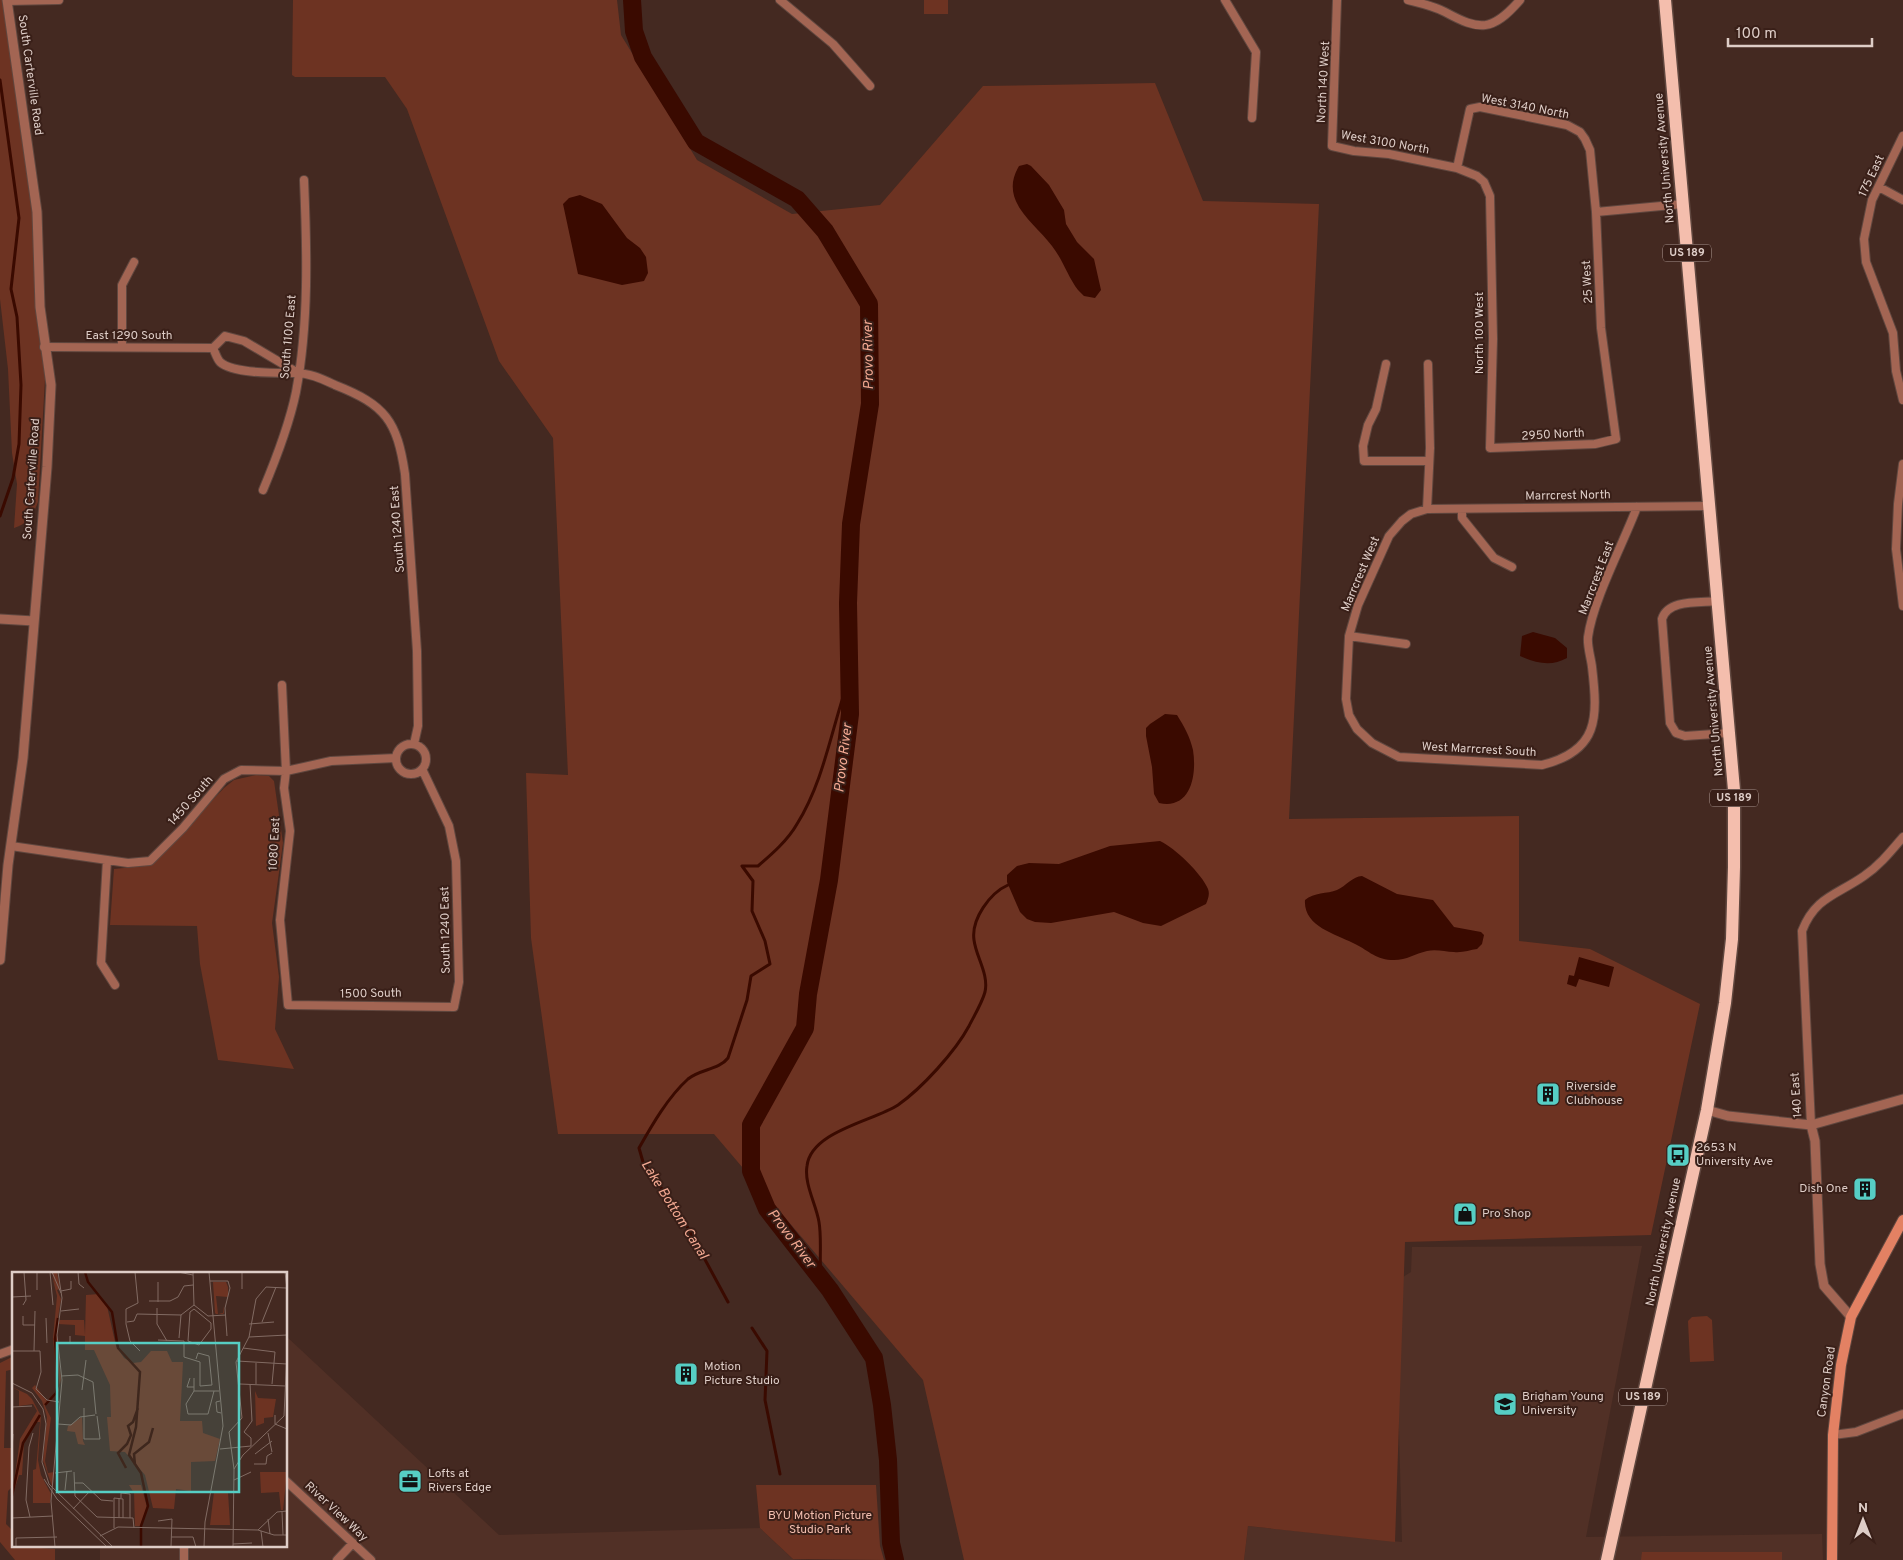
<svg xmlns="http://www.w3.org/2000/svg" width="1903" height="1560" viewBox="0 0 1903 1560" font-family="Overpass,sans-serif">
<rect width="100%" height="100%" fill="#442921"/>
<path fill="#513026" d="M 1642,1246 L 1586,1537 L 1822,1534 L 1823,1560 L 1244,1560 L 1248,1526 L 1402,1542 L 1395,1282 L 1411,1272 L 1412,1247 Z
M 286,1336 L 499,1535 L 760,1528 L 793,1559 L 809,1560 L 100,1560 L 100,1546 L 286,1546 Z"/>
<path fill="#6d3322" d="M 0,0 L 2,0 L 34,218 L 34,288 L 45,379 L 38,502 C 33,515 28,524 14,528 L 17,484 L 12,453 L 8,369 L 0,299 Z
M 293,0 L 617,0 L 621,35 L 697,160 L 792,214 L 880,205 L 983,86 L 1155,83 L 1203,201 L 1319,204 L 1289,819 L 1519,816 L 1519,941 L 1590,949 L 1700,1004 L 1651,1235 L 1405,1242 L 1395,1542 L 1248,1526 L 1244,1560 L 964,1560 L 923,1380 L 714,1134 L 558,1134 L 531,938 L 526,773 L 568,775 L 553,438 L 499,361 L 407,109 L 385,77 L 295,77 L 292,75 Z
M 924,0 L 948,0 L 948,14 L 924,14 Z
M 256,775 L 269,776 L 274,781 L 283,843 L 272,923 L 279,977 L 275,1029 L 294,1069 L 218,1060 L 200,964 L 197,926 L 110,925 L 114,869 L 144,866 L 156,860 L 224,788 L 234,780 Z
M 1707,1316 L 1712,1320 L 1714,1361 L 1690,1362 L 1688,1321 L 1692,1317 Z
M 14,1356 L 14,1369 L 6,1371 L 4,1448 L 14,1448 L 14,1485 L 8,1491 L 6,1524 L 14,1532 L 14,1546 L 55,1549 L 55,1560 L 15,1560 L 0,1542 L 0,1363 Z
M 756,1485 L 876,1485 L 880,1546 L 884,1560 L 793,1559 L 760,1528 Z
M 1642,1552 L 1782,1552 L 1782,1560 L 1641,1560 Z"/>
<path fill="#3a0a00" d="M 1027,164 L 1031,166 L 1049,185 L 1064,210 L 1066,224 L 1077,242 L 1094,259 L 1101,290 L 1095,298 L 1084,296 L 1078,290 C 1068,277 1063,260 1052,246 C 1035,223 998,201 1019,166 Z
M 580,195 L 602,204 L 627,238 L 640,248 L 646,257 L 648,273 L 644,281 L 622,285 L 578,274 L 563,204 L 569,198 Z
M 1533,632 L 1555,638 L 1567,648 L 1567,658 C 1551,667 1536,663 1520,656 L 1522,636 Z
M 1165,714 L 1177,715 C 1184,726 1190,737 1193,750 C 1197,775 1191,810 1159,803 L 1154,794 L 1152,767 L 1146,736 L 1146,728 L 1150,724 Z
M 1160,841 C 1175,848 1202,874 1208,889 C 1210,894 1208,899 1206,904 L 1161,926 L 1143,923 L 1114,912 L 1051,923 L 1035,922 L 1027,919 L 1020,912 L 1007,882 L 1007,875 L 1017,866 L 1029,863 L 1059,864 L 1110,846 Z
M 1362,876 L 1397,894 L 1433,900 L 1454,927 L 1481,932 L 1484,935 L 1482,944 L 1477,949 C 1470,950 1462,953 1454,952 C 1445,952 1437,949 1427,951 C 1414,954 1406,961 1391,960 C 1374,959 1367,949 1353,943 C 1335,934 1303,926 1305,900 C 1314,892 1327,894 1337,890 C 1346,886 1353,876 1362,876 Z
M 1579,957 L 1614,967 L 1609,987 L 1579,979 L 1576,987 L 1567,984 L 1569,975 L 1574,976 Z"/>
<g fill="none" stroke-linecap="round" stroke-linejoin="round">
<path stroke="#3a0a00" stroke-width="3" d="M 0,80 L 19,218 L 11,289 L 17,317 L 21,385 L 19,444 L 13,478 L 0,516
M 821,1279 C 819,1260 822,1240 819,1222 C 816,1204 804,1184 807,1166 C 811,1131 874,1121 898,1105 C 922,1088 955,1052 969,1026 C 974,1016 982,1003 985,992 C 989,974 976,957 974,940 C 971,919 990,893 1008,885
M 728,1302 L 683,1219 L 643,1162 L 639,1148 C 652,1125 668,1097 688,1079 C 700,1069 719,1070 728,1058 L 747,1000 L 751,976 L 770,964 L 765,941 L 752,911 L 753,881 L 742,866 L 758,866 C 772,854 788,840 797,824 C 825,779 832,725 850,676
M 752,1328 L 767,1351 L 765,1400 L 780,1474"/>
<path stroke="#3a0a00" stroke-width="18" d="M 632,0 L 634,31 L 643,57 L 696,142 L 797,199 L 825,231 L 869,304 L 870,404 L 851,524 L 848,603 L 850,714 L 829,880 L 808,994 L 805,1028 L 751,1125 L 751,1171 L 767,1209 L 830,1290 L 874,1358 L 882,1405 L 888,1460 L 891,1543 L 895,1560"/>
<g stroke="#60473f" stroke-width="10">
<path id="minor" d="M 780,0 L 833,44 L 870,86
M 1225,0 L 1256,52 L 1252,118
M 1337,0 L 1332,146 L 1354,151 L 1389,154 L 1457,168 L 1477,176 L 1484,182 L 1490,196 L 1493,339 L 1490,448 L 1595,444 L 1616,439 L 1601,328 L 1596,212 L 1590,150 L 1585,139 L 1580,132 L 1567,125 L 1480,107 L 1470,109 L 1457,168
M 1408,0 C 1420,3 1434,6 1445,12 C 1480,31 1492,32 1520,0
M 7,1 L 59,0
M 1903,136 L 1872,200 L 1864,239 L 1866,262 L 1893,333 L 1896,371 L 1903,400
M 1879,187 L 1903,200
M 1596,212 L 1683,204
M 44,347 L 213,348 L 225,336 L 244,341 L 298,373
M 122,347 L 122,285 L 134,262
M 213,348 C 215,352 217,359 220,362 C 233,374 277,373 295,373 C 310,373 322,379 335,385 C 386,405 397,421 405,474 L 417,651 L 418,726 L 414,744
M 1386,364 L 1376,409 L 1368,425 L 1363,446 L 1364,461 L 1428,461
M 1903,464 L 1898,504 L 1896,549 L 1903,606
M 263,490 C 276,459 289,426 296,392 C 309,323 307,250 304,180
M 1637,507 C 1623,544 1593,600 1588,637 C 1587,646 1591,658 1592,667 C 1598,718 1599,751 1542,765 L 1399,757 L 1372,743 L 1357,729 L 1349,715 L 1346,699 L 1349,636 L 1358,605 L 1389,536 L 1402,521 L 1411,514 L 1427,509 L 1710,506
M 1427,509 L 1430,448 L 1428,364
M 1462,509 L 1462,518 L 1494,558 L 1512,567
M 1719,601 C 1699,603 1668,599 1662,619 L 1670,723 L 1676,733 L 1685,736 L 1729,733
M 1349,636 L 1406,644
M 282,685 L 286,771 L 284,788 L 290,831 L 280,920 L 288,1005 L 454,1007 L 459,982 L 456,861 L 449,826 L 422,769
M396 759a15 15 0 1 1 30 0a15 15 0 1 1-30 0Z
M 11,846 L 128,863 L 150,861 L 183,828 L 224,779 L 241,770 L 286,771 L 331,761 L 396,758
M 107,860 L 101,963 L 115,985
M 1811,1125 L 1802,931 C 1815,897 1837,895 1864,876 C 1880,865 1891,851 1903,837
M 0,1354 L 14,1349
M 1833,1435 L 1856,1432 L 1903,1414
M 286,1481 L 371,1560
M 184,1546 L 184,1560
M 337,1560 L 353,1543"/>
</g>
<g stroke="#60473f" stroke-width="11">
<path id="tertiary" d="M 0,619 L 34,621
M 0,960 L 8,865 L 23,758 L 47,467 L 51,385 L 40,307 L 37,212 L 7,0
M 1707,1110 L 1728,1116 L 1811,1125 L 1903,1099
M 1811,1125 L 1815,1141 L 1820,1264 L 1824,1286 L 1851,1317"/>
</g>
<g stroke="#60473f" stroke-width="12">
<path id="secondary" d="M 1832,1560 L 1833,1435 L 1841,1365 L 1851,1317 L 1903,1220"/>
</g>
<g stroke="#60473f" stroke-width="15">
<path id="trunk" d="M 1607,1560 L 1707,1110 L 1725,1003 L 1732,939 L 1734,867 L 1734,790 L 1729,733 L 1665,0"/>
</g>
<use href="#minor" stroke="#a36553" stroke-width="8"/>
<use href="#tertiary" stroke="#a36553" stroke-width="9"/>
<use href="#secondary" stroke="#e38163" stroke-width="10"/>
<use href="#trunk" stroke="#f4bead" stroke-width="12"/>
</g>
<defs>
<g id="building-square" transform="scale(1.25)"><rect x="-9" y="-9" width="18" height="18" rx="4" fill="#56cec4" stroke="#391f18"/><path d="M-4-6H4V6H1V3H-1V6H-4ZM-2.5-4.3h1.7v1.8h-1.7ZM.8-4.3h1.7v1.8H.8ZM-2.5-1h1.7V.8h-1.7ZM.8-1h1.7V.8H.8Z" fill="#111"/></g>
<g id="bus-square" transform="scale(1.25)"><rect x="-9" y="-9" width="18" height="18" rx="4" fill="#56cec4" stroke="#391f18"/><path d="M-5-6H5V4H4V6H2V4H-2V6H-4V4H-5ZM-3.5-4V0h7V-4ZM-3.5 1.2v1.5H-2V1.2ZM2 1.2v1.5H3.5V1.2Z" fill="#111"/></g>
<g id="shop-square" transform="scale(1.25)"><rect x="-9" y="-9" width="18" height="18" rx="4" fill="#56cec4" stroke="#391f18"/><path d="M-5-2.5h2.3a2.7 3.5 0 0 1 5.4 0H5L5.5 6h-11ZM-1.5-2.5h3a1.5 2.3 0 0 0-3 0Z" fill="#111"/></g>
<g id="university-square" transform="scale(1.25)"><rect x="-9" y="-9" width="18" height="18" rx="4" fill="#56cec4" stroke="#391f18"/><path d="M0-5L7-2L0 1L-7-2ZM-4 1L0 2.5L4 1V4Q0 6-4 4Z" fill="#111"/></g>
<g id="office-square" transform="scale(1.25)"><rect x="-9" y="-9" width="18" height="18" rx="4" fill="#56cec4" stroke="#391f18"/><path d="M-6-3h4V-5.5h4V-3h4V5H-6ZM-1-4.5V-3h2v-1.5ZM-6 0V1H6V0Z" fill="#111"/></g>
</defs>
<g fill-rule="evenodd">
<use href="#building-square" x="1548" y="1094"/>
<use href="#bus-square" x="1678" y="1155"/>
<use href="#building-square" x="1865" y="1189"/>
<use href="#shop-square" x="1465" y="1214"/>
<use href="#building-square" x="686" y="1374"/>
<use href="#university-square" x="1505" y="1404"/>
<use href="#office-square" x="410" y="1481"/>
</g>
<g text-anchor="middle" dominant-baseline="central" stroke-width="4" stroke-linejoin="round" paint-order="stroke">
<g fill="#391f18" stroke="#ac9992" stroke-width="1">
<rect x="1663" y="244.5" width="48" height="17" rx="4"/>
<rect x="1710" y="789.5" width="48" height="17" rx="4"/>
<rect x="1619" y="1388.5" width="48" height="17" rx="4"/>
</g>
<g font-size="11" font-weight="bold" fill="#decdc7">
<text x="1687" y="253">US 189</text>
<text x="1734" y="798">US 189</text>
<text x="1643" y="1397">US 189</text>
</g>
<g font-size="12" fill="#decdc7" stroke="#391f18">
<text transform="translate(30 75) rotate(82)">South Carterville Road</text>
<text transform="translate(1324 82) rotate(-87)">North 140 West</text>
<text transform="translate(1525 107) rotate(11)">West 3140 North</text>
<text transform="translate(1385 143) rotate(10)">West 3100 North</text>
<text transform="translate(1665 158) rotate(-95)">North University Avenue</text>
<text transform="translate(1872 176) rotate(-65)">175 East</text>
<text transform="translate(1588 282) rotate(-93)">25 West</text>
<text transform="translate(1480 333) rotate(-90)">North 100 West</text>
<text x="129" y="336">East 1290 South</text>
<text transform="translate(289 337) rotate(-85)">South 1100 East</text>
<text transform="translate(1553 435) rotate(-3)">2950 North</text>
<text transform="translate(32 479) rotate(-86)">South Carterville Road</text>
<text transform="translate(1568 496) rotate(-1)">Marrcrest North</text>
<text transform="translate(398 529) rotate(-94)">South 1240 East</text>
<text transform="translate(1361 574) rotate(-67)">Marrcrest West</text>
<text transform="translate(1597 578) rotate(-69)">Marrcrest East</text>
<text transform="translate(1714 711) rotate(-95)">North University Avenue</text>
<text transform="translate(1479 750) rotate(3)">West Marrcrest South</text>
<text transform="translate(191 801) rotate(-49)">1450 South</text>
<text transform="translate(275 844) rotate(-87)">1080 East</text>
<text transform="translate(446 930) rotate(-91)">South 1240 East</text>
<text transform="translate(371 994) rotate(-1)">1500 South</text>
<text transform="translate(1797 1095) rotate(-94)">140 East</text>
<text transform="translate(1664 1242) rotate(-78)">North University Avenue</text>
<text transform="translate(1827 1382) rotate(-82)">Canyon Road</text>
<text transform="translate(336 1512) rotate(43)">River View Way</text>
</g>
<g font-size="12" fill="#decdc7" stroke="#391f18" text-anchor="start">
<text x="1566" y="1087">Riverside<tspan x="1566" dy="14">Clubhouse</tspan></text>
<text x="1696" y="1148">2653 N<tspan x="1696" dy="14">University Ave</tspan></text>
<text x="1848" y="1189" text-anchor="end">Dish One</text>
<text x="1482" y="1214">Pro Shop</text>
<text x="704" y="1367">Motion<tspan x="704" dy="14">Picture Studio</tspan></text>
<text x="1522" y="1397">Brigham Young<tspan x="1522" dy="14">University</tspan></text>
<text x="428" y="1474">Lofts at<tspan x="428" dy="14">Rivers Edge</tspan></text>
</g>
<g font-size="12" fill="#f2beaf" stroke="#391f18">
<text x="820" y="1516">BYU Motion Picture<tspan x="820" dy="14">Studio Park</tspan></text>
</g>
<g font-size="14" font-style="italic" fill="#f4a992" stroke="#391f18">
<text transform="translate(869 355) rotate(-91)">Provo River</text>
<text transform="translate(844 758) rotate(-83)">Provo River</text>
<text transform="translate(674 1210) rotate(58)">Lake Bottom Canal</text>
<text transform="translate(791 1239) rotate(53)">Provo River</text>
</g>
</g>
<g transform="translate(12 1272)">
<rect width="275" height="275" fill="#442921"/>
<path d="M 39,0 L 43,13 L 40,0 L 45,0 L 48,17 L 45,18 L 49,27 L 44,58 L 49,107 L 46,121 L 41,66 L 45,24 ZM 201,10 L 214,10 L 216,15 L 216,25 L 204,24 L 206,42 L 211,41 L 212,34 L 212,41 L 211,42 L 204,42 L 203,41 ZM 87,22 L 95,34 L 104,74 L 112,86 L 121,91 L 129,90 L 139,79 L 155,79 L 160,90 L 171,90 L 168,149 L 190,149 L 191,161 L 208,167 L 203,189 L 179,190 L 179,219 L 164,217 L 162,237 L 141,236 L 133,203 L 113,180 L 98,179 L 95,145 L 99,145 L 98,113 L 82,78 L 73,78 L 73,64 L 63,63 L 63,53 L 46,52 L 48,48 L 72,48 L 73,63 L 74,23 ZM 23,113 L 35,129 L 33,134 L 39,146 L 33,189 L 36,201 L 42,200 L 40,214 L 31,189 L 35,145 L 30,129 L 20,116 ZM 0,115 L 15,122 L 20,127 L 29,144 L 26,188 L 29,203 L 39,222 L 38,231 L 21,231 L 21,198 L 24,197 L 28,150 L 24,150 L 12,171 L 10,203 L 7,203 L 0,225 L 8,167 L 25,139 L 21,132 L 7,134 L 7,119 ZM 243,119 L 246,126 L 264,127 L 261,145 L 252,146 L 252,151 L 244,154 ZM 70,145 L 71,169 L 73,173 L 66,172 L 63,160 L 55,159 L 56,154 ZM 248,200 L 275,200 L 271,238 L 269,238 L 267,220 L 249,221 ZM 117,213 L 129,213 L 135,235 L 128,254 L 123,254 L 122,221 ZM 202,220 L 216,220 L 218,253 L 198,253 Z" fill="#6d3322"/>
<path fill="none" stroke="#3a0a00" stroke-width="2.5" d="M 73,0 L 76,10 L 100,40 L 106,76 L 128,100 L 124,155 L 117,183 L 129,201 L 136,234 L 129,254 L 129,275M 33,133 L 44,121 L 46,113 L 43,67 L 46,46M 123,193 L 122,182 L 137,170 L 141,156M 114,196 L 106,181 L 115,172 L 119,163 L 116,154 L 121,150 L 126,136M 0,224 L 11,171 L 28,143"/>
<path fill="none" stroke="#826b63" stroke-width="1" d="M 25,0 L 25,18M 38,0 L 41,33M 40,0 L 49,21M 66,0 L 67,12 L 72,16M 123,0 L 126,31 L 114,37 L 114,52 L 118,69 L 128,79M 166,0 L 181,3M 181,0 L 182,33 L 196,44 L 214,43M 230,0 L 230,17M 273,0 L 275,17M 198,9 L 216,9 L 218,16 L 213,36 L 215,64M 49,19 L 59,17 L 59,9M 0,25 L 19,24M 137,29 L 158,29 L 166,25 L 172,14 L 181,13M 146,30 L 146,10M 11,33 L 14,28 L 12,0M 145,36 L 145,52 L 155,69M 182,37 L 199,51 L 199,57 L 187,73 L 176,69 L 178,40 ZM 49,39 L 67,37M 11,44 L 11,53 L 23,53M 34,46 L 35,71M 115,50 L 122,49 L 125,42 L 169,43M 250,50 L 264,15M 237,52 L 262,50M 237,65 L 275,63M 167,66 L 169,43 L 182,33M 146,68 L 172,69 L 172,85 L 188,90 L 188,114 L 200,113 L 197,84 L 186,81 L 184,87M 45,71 L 58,71 L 58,64M 231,76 L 263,80 L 260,112M 0,79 L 28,79 L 29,100 L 24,117 L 35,128 L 47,130M 22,79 L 23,39M 225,89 L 275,92M 49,104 L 66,103 L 81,110 L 84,142M 178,106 L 175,115 L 182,115M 182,106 L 182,119 L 174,132 L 176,142 L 196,142 L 202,119M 0,111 L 20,121 L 31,137 L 34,152 L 30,190 L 37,212 L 101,275M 228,112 L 274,114M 244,112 L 244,91M 70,118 L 74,88M 182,119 L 207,119M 208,129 L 204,130 L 205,140 L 209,141M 0,135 L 20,134M 72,136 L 72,167 L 88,167 L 85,144M 263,143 L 263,152 L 275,157M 46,152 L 59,153 L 68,145 L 83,143M 256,161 L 260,180M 208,177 L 239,174 L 239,166 L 232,160 L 240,149 L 238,112M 0,178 L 1,162M 243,182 L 260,169M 242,192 L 254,192 L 255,184 L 260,181M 222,197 L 217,160 L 230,146 L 224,90 L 237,65 L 244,27 L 254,15 L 274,16M 62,200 L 63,224 L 85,245 L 121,246 L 122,256M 43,201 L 60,199M 32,207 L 45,227 L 95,275M 222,208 L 239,200M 62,211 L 71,211 L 89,228 L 101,229M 53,218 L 55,199M 109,226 L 109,221 L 118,222 L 118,246M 61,237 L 78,219M 270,240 L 271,263M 18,245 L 14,228 L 17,175 L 21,161M 0,246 L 41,244M 107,246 L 107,226M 256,247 L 258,262M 146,249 L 160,247 L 159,275M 102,256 L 102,226 L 111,227 L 111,246M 246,258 L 265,240 L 275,239M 249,259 L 251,275M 88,264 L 106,255 L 246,258 L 262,263 L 275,263M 159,265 L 181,265 L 184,275M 221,272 L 240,271M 4,275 L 4,266 L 45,265M 43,275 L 39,229 L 50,108 L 45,63 L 50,26 L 46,0M 192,275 L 193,250 L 211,154 L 197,0M 203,275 L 221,275M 221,275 L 222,197 L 231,183 L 272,144 L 275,81"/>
<path fill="#56cec4" fill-opacity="0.15" stroke="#56cec4" stroke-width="2.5" d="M 45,71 L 227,71 L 227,220 L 45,220 Z"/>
<rect width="275" height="275" fill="none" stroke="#decdc7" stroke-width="2.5"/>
</g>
<g transform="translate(1863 1520)" stroke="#391f18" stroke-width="4" paint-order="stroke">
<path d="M0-4L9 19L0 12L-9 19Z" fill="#decdc7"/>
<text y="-8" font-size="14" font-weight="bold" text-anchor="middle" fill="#decdc7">N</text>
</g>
<path d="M1728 38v8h144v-8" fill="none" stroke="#decdc7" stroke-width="2.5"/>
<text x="1736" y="38" font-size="15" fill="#decdc7" stroke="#391f18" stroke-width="4" paint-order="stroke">100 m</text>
</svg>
